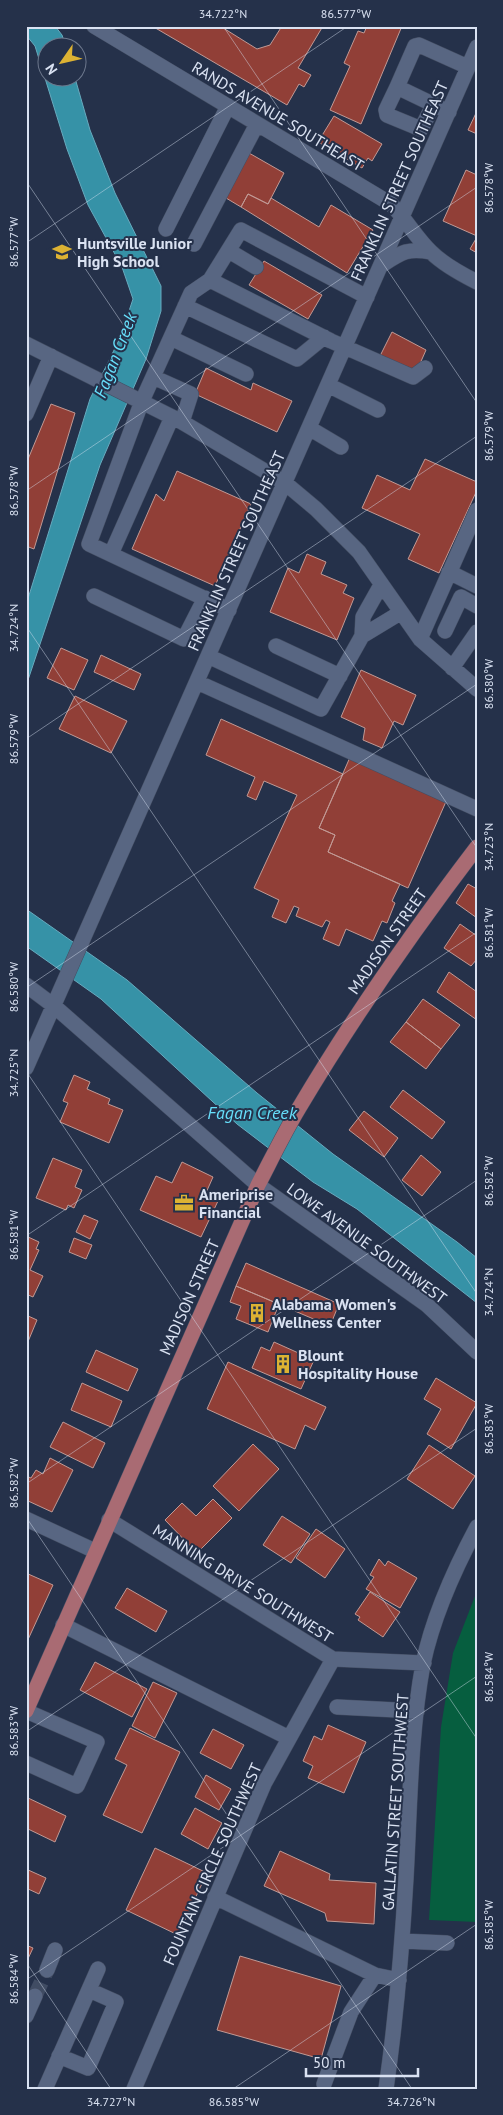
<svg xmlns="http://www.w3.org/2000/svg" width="503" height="2115" viewBox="0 0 503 2115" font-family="'PT Sans',sans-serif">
<rect width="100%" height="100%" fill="#25314a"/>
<path fill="#065e3f" d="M 477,1591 L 477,1922 L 429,1920 L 441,1727 L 453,1653 Z"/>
<path fill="#3692a7" stroke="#67aabe" d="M 26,26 L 55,26 L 62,35 L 66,47 L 48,48 L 48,78 L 75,78 L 90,130 L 115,193 L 161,286 L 161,311 L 146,359 L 100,465 L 26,686 L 26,605 L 90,399 L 120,338 L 133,299 L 122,267 L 88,205 L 67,149 L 35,46 L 26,35 Z
M 26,909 L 127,980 L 257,1093 L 333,1154 L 457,1242 L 477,1258 L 477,1303 L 357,1209 L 313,1182 L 237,1124 L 101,999 L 26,946 Z"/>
<path fill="#913f37" stroke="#c19994" d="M 152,26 L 220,26 L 257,49 L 270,45 L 282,26 L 323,26 L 298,68 L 311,75 L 304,87 L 299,84 L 287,105 Z
M 367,26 L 402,26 L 361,124 L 330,110 L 350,66 L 344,63 L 358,31 L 364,33 Z
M 477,111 L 477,134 L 468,130 Z
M 334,116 L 382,144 L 372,161 L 368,158 L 362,168 L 318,142 Z
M 249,153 L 284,173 L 268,204 L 248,194 L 241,207 L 226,198 Z
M 466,170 L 477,175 L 477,236 L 443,221 Z
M 248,194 L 268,204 L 271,198 L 319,227 L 331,205 L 373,230 L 347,273 L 241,207 Z
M 477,237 L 477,253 L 470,249 Z
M 264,261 L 322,295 L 308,319 L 249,285 Z
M 392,332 L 426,350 L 415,375 L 379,358 Z
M 206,368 L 251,390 L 253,383 L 292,401 L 277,432 L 195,394 Z
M 51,404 L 75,413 L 34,549 L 26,546 L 26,464 Z
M 425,459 L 477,482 L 477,490 L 439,573 L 408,559 L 420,534 L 362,508 L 377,475 L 410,490 Z
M 177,471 L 251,504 L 215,586 L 132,549 L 156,494 L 164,501 Z
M 307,554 L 326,562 L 321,574 L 347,585 L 343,593 L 354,598 L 337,640 L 270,612 L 288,568 L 299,573 Z
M 61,648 L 88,660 L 74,690 L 47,678 Z
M 101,655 L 141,674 L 134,690 L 94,672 Z
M 361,670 L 416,695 L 403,725 L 394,721 L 382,748 L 363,740 L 365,728 L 341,717 Z
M 75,696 L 127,721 L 111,753 L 59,729 Z
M 221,719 L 343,774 L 319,828 L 335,835 L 328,852 L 400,884 L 392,901 L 395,903 L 387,923 L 382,921 L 373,941 L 346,929 L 339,946 L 323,939 L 330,922 L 326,920 L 322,927 L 296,916 L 299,908 L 294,906 L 286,923 L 272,917 L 279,900 L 254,888 L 297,795 L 264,781 L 256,800 L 247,796 L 255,777 L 206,755 Z
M 351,755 L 448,797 L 408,888 L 328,852 L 335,835 L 319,828 Z
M 468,884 L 477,889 L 477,918 L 456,903 Z
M 460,924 L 477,936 L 477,959 L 471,966 L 444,948 Z
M 449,972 L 477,992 L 477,1020 L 437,992 Z
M 423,999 L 460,1025 L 441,1049 L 406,1022 Z
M 406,1022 L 441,1049 L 426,1069 L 390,1042 Z
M 74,1075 L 90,1082 L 87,1089 L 110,1099 L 108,1104 L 123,1110 L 109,1143 L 60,1122 L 68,1103 L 63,1101 Z
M 403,1090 L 445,1122 L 432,1139 L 390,1107 Z
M 364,1111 L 398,1138 L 384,1157 L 349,1130 Z
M 421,1155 L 441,1172 L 422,1196 L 402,1180 Z
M 53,1158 L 82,1170 L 75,1187 L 82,1190 L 74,1208 L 68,1205 L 66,1210 L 36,1198 Z
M 182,1162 L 213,1177 L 205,1195 L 218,1201 L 201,1237 L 140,1210 L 156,1176 L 172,1183 Z
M 84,1215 L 98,1221 L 90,1239 L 76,1232 Z
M 26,1236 L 39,1242 L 36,1249 L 39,1250 L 30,1270 L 43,1276 L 33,1297 L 26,1294 Z
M 74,1238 L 92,1245 L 86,1259 L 69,1252 Z
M 246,1263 L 339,1304 L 330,1326 L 236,1286 Z
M 236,1286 L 279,1304 L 268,1332 L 236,1319 L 241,1306 L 230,1302 Z
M 26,1315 L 37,1320 L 27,1344 L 26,1343 Z
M 274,1342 L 314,1360 L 301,1389 L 252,1368 L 261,1347 L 270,1351 Z
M 96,1350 L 138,1369 L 128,1391 L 86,1372 Z
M 228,1362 L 326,1407 L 315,1430 L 305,1425 L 295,1449 L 207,1409 Z
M 436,1378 L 477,1403 L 451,1449 L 427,1434 L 441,1409 L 424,1399 Z
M 82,1383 L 122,1401 L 111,1427 L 71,1410 Z
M 63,1422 L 105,1443 L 93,1468 L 50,1447 Z
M 253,1444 L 279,1469 L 239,1511 L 213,1486 Z
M 429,1445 L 475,1476 L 453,1509 L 407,1479 Z
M 50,1458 L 73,1470 L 52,1512 L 26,1500 L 26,1476 L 31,1478 L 36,1470 L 43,1474 Z
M 213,1499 L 232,1518 L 197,1553 L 165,1520 L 182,1503 L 196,1516 Z
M 282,1516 L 310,1534 L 291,1563 L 263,1545 Z
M 316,1529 L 345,1549 L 325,1578 L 296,1558 Z
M 379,1559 L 385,1566 L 388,1561 L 417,1578 L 400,1608 L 366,1589 L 374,1577 L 370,1575 Z
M 26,1573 L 53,1585 L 26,1644 Z
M 127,1588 L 167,1611 L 156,1632 L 115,1608 Z
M 370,1592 L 400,1612 L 383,1637 L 358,1620 L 360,1617 L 355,1614 Z
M 95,1662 L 147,1689 L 132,1717 L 80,1690 Z
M 153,1682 L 177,1693 L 155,1738 L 132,1726 Z
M 328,1725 L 366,1742 L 344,1793 L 308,1778 L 313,1766 L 303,1761 L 314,1736 L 322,1740 Z
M 130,1728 L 180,1752 L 142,1833 L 103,1815 L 127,1765 L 115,1759 Z
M 213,1729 L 244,1745 L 231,1769 L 200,1753 Z
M 206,1775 L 231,1789 L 219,1810 L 195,1797 Z
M 26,1797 L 66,1816 L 55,1842 L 26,1828 Z
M 195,1808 L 222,1823 L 208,1849 L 181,1834 Z
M 155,1848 L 207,1873 L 178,1935 L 126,1910 Z
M 280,1851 L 330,1874 L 329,1880 L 376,1883 L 374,1924 L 327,1921 L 325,1913 L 264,1886 Z
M 26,1869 L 46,1878 L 39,1894 L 26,1888 Z
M 26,1945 L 33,1948 L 26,1963 Z
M 240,1956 L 341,1986 L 321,2059 L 217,2030 Z"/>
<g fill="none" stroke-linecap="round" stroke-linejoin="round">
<path stroke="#404c63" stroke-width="15" stroke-dasharray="15 8" stroke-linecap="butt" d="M 35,1996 L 47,1970"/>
<g stroke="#434d62" stroke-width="16">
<path id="minor" d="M 94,26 L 391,204 C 406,219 416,238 431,252 C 444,265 461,274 477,282
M 397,87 L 386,110 L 387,115 L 421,129 L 434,104
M 449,112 L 397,87 L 415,46 L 419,45 L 468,67
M 166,229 L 228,106
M 194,244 L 257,124
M 229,251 L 256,267
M 382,265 C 402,252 407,248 431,252
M 210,280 L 191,293 L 142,401 L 89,544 L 229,610
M 367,297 L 241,230 L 210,280 L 331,341 L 413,377 L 425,368
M 185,306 L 297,359 L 324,337
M 171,338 L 246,374
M 26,344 L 182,422 L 285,483 L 316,509 L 359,552 L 420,639 L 477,689
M 153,377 L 191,394 L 182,422
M 328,385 L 378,410
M 26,414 L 51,356
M 309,428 L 341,447
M 111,554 L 172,417
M 449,572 L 477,586
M 94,596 L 184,639 L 205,598
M 445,631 L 461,597 L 477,606
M 362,636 L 400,613
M 420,639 L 477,510
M 276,646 L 340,676
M 208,656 L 321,709 L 362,636 L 363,617 L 381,585
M 452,668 L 477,632
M 197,682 L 477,809
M 26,985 L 54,1006 L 258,1185 L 427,1305 L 477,1352
M 26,1068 L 477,47
M 26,1519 L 95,1551
M 109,1520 L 333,1659 L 424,1663
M 63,1625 L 289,1738
M 337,1707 L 417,1711
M 26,1711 L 97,1742 L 77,1786 L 26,1763
M 215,1897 L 375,1975 L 399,1980
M 402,1941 L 447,1943
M 47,1970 L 55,1950
M 26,2016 L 35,1996
M 59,2056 L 88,2068 L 116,2002 L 89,1990
M 324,2084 L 351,2012 L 375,1975
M 45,2089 L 98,1969
M 134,2089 L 264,1784 L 333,1659
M 386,2089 C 396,2019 402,1949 406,1878 C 410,1807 410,1735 423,1664 C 433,1616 454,1570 477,1527"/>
</g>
<g stroke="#434d62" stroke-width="16">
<path id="major" d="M 26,1711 L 258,1185 C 271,1160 284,1133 299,1108 C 353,1017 413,931 477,847"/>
</g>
<use href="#minor" stroke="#586682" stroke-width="15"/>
<use href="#major" stroke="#a96b73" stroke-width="15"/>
</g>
<path fill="none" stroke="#dae2f2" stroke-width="1" stroke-opacity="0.45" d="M 223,26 L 477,403M 26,181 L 477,848M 26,243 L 348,26M 26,491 L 477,187M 26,626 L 477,1294M 26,739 L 477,436M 26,988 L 477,684M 26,1071 L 477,1739M 26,1236 L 477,932M 26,1484 L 477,1180M 26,1517 L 412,2089M 26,1732 L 477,1428M 26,1962 L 111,2089M 26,1980 L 477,1676M 233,2089 L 477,1924"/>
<defs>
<g id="school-bare" transform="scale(1.5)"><path d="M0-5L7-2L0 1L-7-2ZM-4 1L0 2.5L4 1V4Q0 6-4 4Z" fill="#dcb233" stroke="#25314a" stroke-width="2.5" paint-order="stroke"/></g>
<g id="office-bare" transform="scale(1.5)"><path d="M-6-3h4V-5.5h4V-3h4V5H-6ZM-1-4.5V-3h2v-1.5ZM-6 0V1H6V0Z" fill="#dcb233" stroke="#25314a" stroke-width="2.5" paint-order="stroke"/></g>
<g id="building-bare" transform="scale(1.5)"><path d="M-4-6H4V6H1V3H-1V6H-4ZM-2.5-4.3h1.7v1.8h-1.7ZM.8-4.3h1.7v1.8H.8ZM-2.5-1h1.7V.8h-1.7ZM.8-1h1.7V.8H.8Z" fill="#dcb233" stroke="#25314a" stroke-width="2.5" paint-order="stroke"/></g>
</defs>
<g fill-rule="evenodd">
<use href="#school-bare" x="62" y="252"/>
<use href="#office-bare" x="184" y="1203"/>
<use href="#building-bare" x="257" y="1313"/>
<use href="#building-bare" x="283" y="1364"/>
</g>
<g text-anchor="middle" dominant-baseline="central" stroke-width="4" stroke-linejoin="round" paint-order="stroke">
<g font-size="16" fill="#dae2f2" stroke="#25314a">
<text transform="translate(278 116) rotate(31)">RANDS AVENUE SOUTHEAST</text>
<text transform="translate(399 181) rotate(-66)">FRANKLIN STREET SOUTHEAST</text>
<text transform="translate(236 551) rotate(-66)">FRANKLIN STREET SOUTHEAST</text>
<text transform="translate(387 941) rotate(-55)">MADISON STREET</text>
<text transform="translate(367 1243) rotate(36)">LOWE AVENUE SOUTHWEST</text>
<text transform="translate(189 1297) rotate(-66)">MADISON STREET</text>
<text transform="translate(243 1583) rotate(32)">MANNING DRIVE SOUTHWEST</text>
<text transform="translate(395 1802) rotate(-86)">GALLATIN STREET SOUTHWEST</text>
<text transform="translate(212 1864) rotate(-66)">FOUNTAIN CIRCLE SOUTHWEST</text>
</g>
<g font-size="16" font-weight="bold" fill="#dae2f2" stroke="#25314a" text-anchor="start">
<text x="77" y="243">Huntsville Junior<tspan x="77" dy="18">High School</tspan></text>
<text x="199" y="1194">Ameriprise<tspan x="199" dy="18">Financial</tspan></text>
<text x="272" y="1304">Alabama Women's<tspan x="272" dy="18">Wellness Center</tspan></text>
<text x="298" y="1355">Blount<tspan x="298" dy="18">Hospitality House</tspan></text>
</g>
<g font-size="18" font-style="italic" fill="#67dffb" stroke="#25314a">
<text transform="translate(115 355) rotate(-69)">Fagan Creek</text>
<text x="252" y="1112">Fagan Creek</text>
</g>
</g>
<rect width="503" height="2115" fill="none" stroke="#25314a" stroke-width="55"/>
<g transform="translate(62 62) rotate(236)"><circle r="24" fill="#25314a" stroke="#6d788d"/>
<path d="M0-4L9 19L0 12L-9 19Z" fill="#dcb233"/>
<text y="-8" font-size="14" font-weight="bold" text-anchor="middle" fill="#dae2f2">N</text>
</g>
<path d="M306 2068v8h112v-8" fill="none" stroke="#dae2f2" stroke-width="2.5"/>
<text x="313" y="2068" font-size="15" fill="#dae2f2" stroke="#25314a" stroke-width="4" paint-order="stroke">50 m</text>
<rect x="28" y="28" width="448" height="2060" fill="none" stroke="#dae2f2" stroke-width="2"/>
<g font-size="12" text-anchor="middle" fill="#dae2f2">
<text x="223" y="18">34.722°N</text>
<text x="346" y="18">86.577°W</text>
<text transform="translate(489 188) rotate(-90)" y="4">86.578°W</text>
<text transform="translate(14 242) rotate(-90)" y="4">86.577°W</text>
<text transform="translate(489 436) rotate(-90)" y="4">86.579°W</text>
<text transform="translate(14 491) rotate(-90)" y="4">86.578°W</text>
<text transform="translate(14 628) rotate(-90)" y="4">34.724°N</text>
<text transform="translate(489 684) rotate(-90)" y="4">86.580°W</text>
<text transform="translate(14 739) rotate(-90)" y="4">86.579°W</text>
<text transform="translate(489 847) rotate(-90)" y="4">34.723°N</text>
<text transform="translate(489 933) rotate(-90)" y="4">86.581°W</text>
<text transform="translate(14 987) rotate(-90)" y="4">86.580°W</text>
<text transform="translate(14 1073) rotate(-90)" y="4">34.725°N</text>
<text transform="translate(489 1181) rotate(-90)" y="4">86.582°W</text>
<text transform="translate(14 1235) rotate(-90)" y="4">86.581°W</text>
<text transform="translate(489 1292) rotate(-90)" y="4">34.724°N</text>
<text transform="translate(489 1429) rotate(-90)" y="4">86.583°W</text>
<text transform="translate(14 1483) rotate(-90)" y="4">86.582°W</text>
<text transform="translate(489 1677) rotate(-90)" y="4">86.584°W</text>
<text transform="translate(14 1731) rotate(-90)" y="4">86.583°W</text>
<text transform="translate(489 1925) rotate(-90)" y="4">86.585°W</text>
<text transform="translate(14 1979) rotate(-90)" y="4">86.584°W</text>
<text x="111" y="2106">34.727°N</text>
<text x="234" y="2106">86.585°W</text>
<text x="411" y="2106">34.726°N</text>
</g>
</svg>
